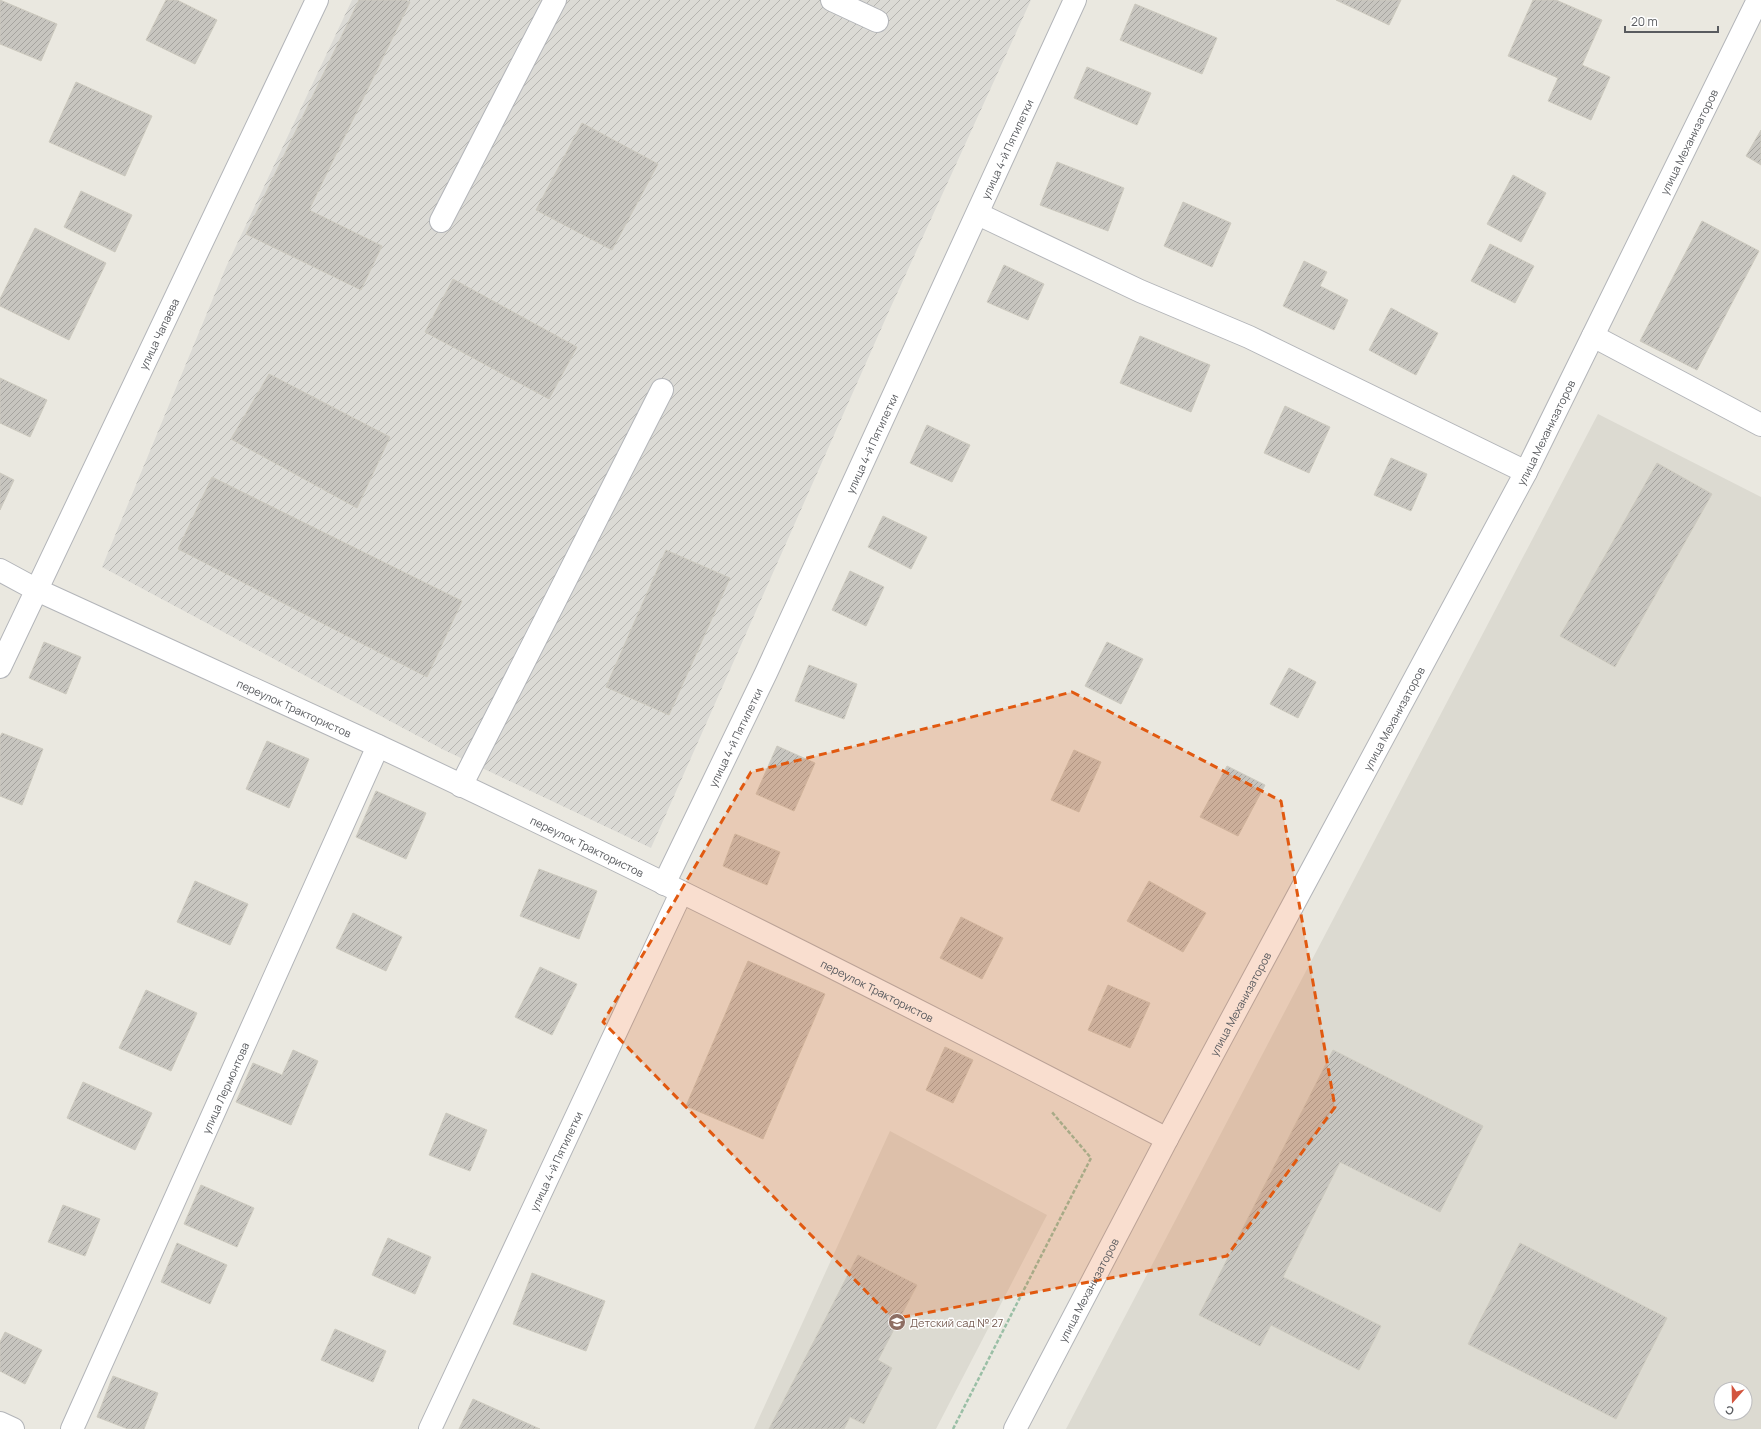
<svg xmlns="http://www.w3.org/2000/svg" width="1761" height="1429" viewBox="0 0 1761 1429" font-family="Manrope,sans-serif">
<defs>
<pattern id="industrial-furrows" width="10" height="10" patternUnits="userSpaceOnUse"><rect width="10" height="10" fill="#dbdad5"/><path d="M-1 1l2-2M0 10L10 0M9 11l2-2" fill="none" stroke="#b5b4b0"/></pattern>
<pattern id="building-hatch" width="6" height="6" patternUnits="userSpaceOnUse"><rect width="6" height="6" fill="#c7c5bf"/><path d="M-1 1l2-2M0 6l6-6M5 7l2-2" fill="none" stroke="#a5a39e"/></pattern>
</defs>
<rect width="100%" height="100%" fill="#eae8e0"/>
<path fill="url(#industrial-furrows)" d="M 352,0 L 1031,0 L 889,311 L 651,848 L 444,750 L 102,567 L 226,267 Z"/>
<path fill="#dcdad1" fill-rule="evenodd" d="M 1598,414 L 1761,497 L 1761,1429 L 1066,1429 ZM 1721,1389 L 1745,1389 L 1745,1413 L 1721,1413 Z
M 890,1131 L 1047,1215 L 936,1429 L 754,1429 Z"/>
<path fill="url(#building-hatch)" stroke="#cdcabf" d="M 0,0 L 57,24 L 41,61 L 0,44 Z
M 166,0 L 177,0 L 217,20 L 195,64 L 146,40 Z
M 359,0 L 405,0 L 410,2 L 309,210 L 382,246 L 361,290 L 246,234 Z
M 1336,0 L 1401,0 L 1389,25 Z
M 1533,0 L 1556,0 L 1602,20 L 1582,65 L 1610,77 L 1591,120 L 1548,101 L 1558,78 L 1508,56 Z
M 1135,4 L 1217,38 L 1202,74 L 1120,40 Z
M 1087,67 L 1151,93 L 1137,125 L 1074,98 Z
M 76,82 L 152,116 L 125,176 L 49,142 Z
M 582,123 L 658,164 L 612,250 L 536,210 Z
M 1761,130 L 1761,165 L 1746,156 Z
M 1057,162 L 1124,188 L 1108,231 L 1040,205 Z
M 1513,175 L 1546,193 L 1521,242 L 1487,224 Z
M 81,191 L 132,215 L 115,252 L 64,227 Z
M 1183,202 L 1231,223 L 1212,267 L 1164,246 Z
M 1702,221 L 1759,251 L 1697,370 L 1640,341 Z
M 35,228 L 106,263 L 69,340 L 0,306 L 0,299 Z
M 1490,244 L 1534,266 L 1515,303 L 1471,281 Z
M 1304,261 L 1327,272 L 1320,286 L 1348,300 L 1334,330 L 1283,306 Z
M 1004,265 L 1044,284 L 1028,320 L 987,302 Z
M 453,279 L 577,347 L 549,399 L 425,332 Z
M 1391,308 L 1438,333 L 1416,375 L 1369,350 Z
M 1140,336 L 1210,365 L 1191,412 L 1120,383 Z
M 269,374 L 390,437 L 357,508 L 231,439 Z
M 0,378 L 47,400 L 30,437 L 0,423 Z
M 1285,406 L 1330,427 L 1309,473 L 1264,453 Z
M 927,425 L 970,445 L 952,482 L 910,463 Z
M 1391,458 L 1427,474 L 1411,511 L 1374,495 Z
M 1657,463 L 1712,494 L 1615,667 L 1560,636 Z
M 0,473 L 14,480 L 0,510 Z
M 212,477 L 462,601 L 427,677 L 178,549 Z
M 883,516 L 927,537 L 911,569 L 868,547 Z
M 666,550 L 730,578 L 669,715 L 606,687 Z
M 850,571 L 884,587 L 866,626 L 832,610 Z
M 44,642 L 81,657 L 66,694 L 29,678 Z
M 1107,642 L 1143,659 L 1121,704 L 1085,686 Z
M 809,665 L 857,684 L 844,719 L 795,701 Z
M 1289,668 L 1316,682 L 1298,718 L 1270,704 Z
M 2,733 L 43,749 L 22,805 L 0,796 L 0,737 Z
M 267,741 L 309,759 L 289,808 L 246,789 Z
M 777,746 L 815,763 L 794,811 L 756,794 Z
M 1074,750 L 1101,762 L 1079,812 L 1051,800 Z
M 1227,766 L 1265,785 L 1238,836 L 1200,817 Z
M 376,791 L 426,813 L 406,859 L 356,837 Z
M 735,834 L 780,852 L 767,885 L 723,866 Z
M 539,869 L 597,891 L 579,939 L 520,916 Z
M 195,881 L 248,904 L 230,945 L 177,922 Z
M 1149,881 L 1206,913 L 1183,952 L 1127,921 Z
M 353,913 L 402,937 L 386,971 L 336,948 Z
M 961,917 L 1003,938 L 982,979 L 940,958 Z
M 748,961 L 825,994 L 763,1139 L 686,1106 Z
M 540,967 L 577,984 L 552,1035 L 515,1017 Z
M 1108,985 L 1150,1003 L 1130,1048 L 1088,1030 Z
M 146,990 L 197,1013 L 171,1071 L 119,1048 Z
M 945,1047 L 973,1060 L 953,1103 L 926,1090 Z
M 293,1050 L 318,1061 L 291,1125 L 236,1102 L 253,1063 L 282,1075 Z
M 1333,1050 L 1483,1126 L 1440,1212 L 1340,1162 L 1283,1277 L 1381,1326 L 1359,1370 L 1271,1325 L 1260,1346 L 1199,1315 Z
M 83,1082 L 152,1113 L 135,1150 L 67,1118 Z
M 446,1113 L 487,1130 L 470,1171 L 429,1155 Z
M 201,1185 L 254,1208 L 237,1247 L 184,1224 Z
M 63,1205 L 100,1219 L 85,1256 L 48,1242 Z
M 388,1238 L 431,1257 L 415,1294 L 372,1275 Z
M 177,1243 L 227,1265 L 210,1304 L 161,1282 Z
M 1520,1243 L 1667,1318 L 1616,1419 L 1468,1344 Z
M 858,1255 L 917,1285 L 878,1360 L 892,1368 L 864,1424 L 850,1417 L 844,1429 L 769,1429 Z
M 532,1273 L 605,1301 L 586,1351 L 513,1324 Z
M 335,1329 L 386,1351 L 373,1382 L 321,1360 Z
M 5,1332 L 42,1350 L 25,1384 L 0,1371 L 0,1342 Z
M 113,1376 L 158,1393 L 144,1429 L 128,1429 L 97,1417 Z
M 473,1399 L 540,1429 L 459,1429 Z"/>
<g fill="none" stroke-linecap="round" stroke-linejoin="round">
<g stroke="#b3b5b9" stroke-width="24">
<g id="minor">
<path d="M 832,0 L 877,21"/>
<path d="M 978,214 L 1140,291 L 1249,337 L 1526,472"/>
<path d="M 441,221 L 555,0"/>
<path d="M 1593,336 L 1761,425"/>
<path id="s1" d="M 0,570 L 37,590 C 150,642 263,693 376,745 C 642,869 906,1003 1167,1139"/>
<path id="s2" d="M 0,667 L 317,0"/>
<path d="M 461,786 L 662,390"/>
<path id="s3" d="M 664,884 L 766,673 L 1075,0"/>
<path d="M 0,1423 L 13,1429"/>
<path id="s4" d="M 72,1429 L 378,746"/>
<path id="s5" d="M 430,1429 L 681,893"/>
<path id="s6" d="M 1015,1429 L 1167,1139 L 1526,472 L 1758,0"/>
</g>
</g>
<path stroke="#9abfa6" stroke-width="2.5" stroke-dasharray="4 2" stroke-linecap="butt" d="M 953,1429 L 1091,1158 L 1051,1111"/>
<use href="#minor" stroke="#fff" stroke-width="22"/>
</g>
<path fill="#e15910" fill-opacity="0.2" stroke="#e15910" stroke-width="3" stroke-dasharray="8 5" stroke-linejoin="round" d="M 1072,692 L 1281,801 L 1335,1107 L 1227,1256 L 893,1319 L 603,1022 L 751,772 Z"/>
<defs>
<g id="school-disc" transform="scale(0.9)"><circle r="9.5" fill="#8d6e63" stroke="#fff"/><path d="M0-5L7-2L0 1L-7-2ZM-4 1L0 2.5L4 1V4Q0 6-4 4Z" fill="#fff"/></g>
</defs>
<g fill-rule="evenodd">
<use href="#school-disc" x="897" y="1322"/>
</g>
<g text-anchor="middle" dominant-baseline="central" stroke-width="3" stroke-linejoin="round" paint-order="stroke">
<g font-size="11" fill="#595b5f" stroke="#fff">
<text stroke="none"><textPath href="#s6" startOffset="1453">улица Механизаторов</textPath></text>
<text stroke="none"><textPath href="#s3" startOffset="811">улица 4-й Пятилетки</textPath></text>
<text stroke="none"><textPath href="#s2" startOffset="369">улица Чапаева</textPath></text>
<text stroke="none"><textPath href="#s6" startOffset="1129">улица Механизаторов</textPath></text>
<text stroke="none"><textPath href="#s3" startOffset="487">улица 4-й Пятилетки</textPath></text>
<text stroke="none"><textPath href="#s1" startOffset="325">переулок Трактористов</textPath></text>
<text stroke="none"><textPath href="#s6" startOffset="805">улица Механизаторов</textPath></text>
<text stroke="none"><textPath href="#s3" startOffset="163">улица 4-й Пятилетки</textPath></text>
<text stroke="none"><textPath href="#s1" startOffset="649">переулок Трактористов</textPath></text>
<text stroke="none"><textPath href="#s1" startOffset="973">переулок Трактористов</textPath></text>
<text stroke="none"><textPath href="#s6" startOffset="481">улица Механизаторов</textPath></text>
<text stroke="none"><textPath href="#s4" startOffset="374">улица Лермонтова</textPath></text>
<text stroke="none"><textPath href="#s5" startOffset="296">улица 4-й Пятилетки</textPath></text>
<text stroke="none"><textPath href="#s6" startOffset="157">улица Механизаторов</textPath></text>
</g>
<g font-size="11" fill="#785e54" stroke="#fff" text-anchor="start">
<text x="910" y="1322">Детский сад № 27</text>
</g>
</g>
<g transform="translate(1733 1401) rotate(200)"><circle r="19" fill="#ffffff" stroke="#bdbdbf"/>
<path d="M0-3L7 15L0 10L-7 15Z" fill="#d2543e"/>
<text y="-6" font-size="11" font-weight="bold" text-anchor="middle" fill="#595b5f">С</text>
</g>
<path d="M1625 26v6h93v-6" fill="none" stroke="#595b5f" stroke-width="2"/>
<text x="1631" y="26" font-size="12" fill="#595b5f" stroke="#ffffff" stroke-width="3" paint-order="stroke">20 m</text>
</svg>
